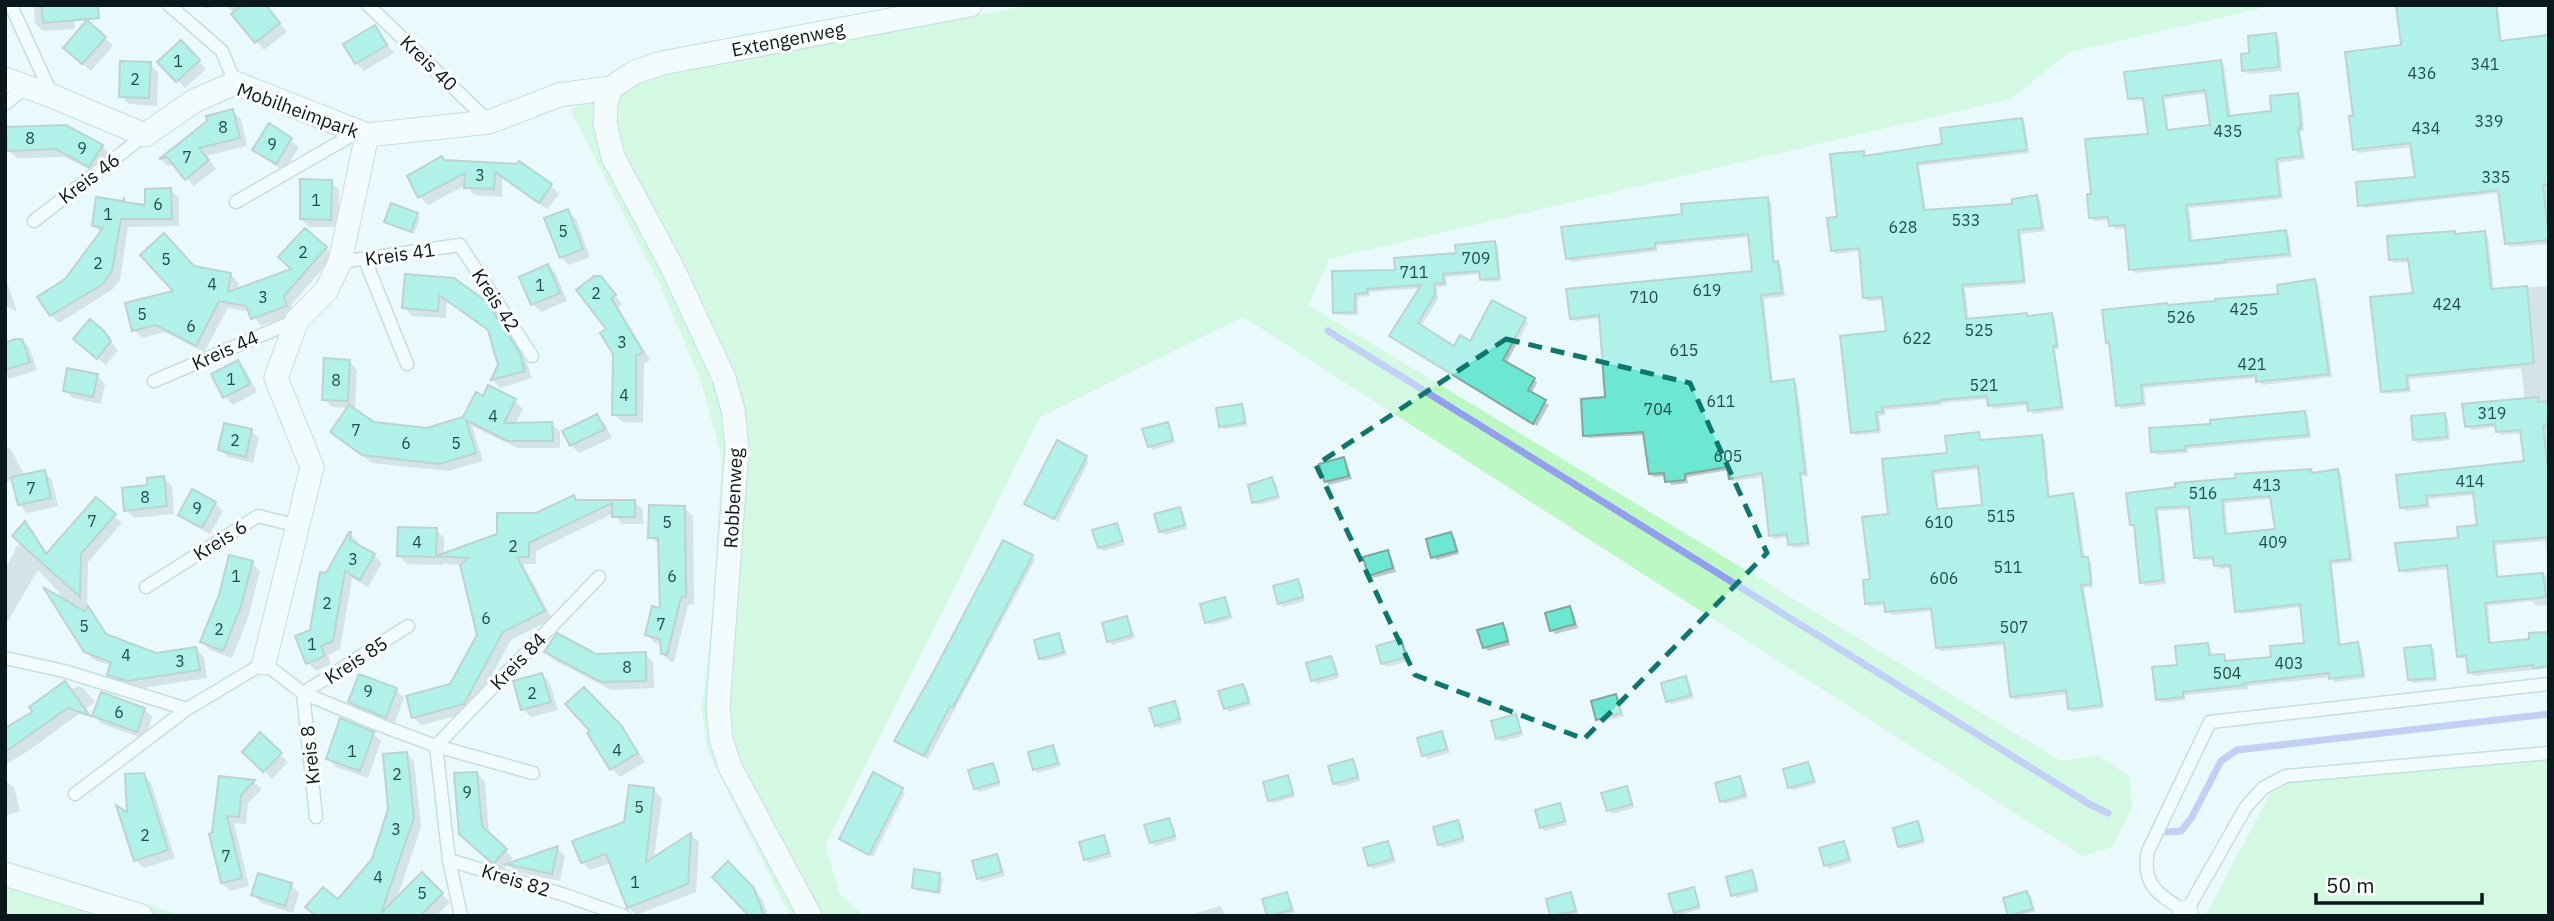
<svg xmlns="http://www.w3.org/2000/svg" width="2554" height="921" viewBox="0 0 2554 921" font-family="'IBM Plex Sans',sans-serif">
<rect width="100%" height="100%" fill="#eaf9fc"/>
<path fill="#bbf8c3" d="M 1030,5 L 2276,5 L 2070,52 L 2010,99 L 1329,259 L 1308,305 L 2061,761 L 2097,755 L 2129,776 L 2132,807 L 2112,847 L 2082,856 L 1243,317 L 1040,417 L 825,845 L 840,894 L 864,916 L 790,916 L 707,749 L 702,710 L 712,618 L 722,459 L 701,381 L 659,283 L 570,110 L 635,80 Z
M 2549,760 L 2549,916 L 2205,916 L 2270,794 L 2291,782 L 2314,776 Z
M 5,860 L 184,916 L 5,916 Z"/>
<path fill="#0003" fill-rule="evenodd" d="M 34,5 L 73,5 L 75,29 L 43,31 L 35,23 Z
M 201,5 L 269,5 L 268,9 L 287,32 L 264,50 L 227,6 L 204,8 Z
M 2400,5 L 2498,5 L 2502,42 L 2549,36 L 2549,244 L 2510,247 L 2507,244 L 2500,193 L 2364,208 L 2360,205 L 2417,179 L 2413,147 L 2358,153 L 2355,149 L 2355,117 L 2403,46 Z
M 375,27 L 394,53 L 364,71 L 356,63 Z
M 2275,35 L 2279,39 L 2282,71 L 2248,74 L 2244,70 L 2251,54 Z
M 105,38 L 113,46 L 91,71 L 73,56 Z
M 189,50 L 206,69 L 185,88 L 160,62 Z
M 2221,61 L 2224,65 L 2231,117 L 2273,112 L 2272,98 L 2297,95 L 2301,99 L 2304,131 L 2300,131 L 2305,159 L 2279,163 L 2283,199 L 2189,208 L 2193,242 L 2286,232 L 2289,236 L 2292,257 L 2135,273 L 2131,269 L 2127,228 L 2115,229 L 2110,220 L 2094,221 L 2090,217 L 2089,196 L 2093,196 L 2087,141 L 2150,135 L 2146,101 L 2132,101 L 2152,98 L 2152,95 L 2130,99 L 2126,73 ZM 2208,93 L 2212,127 L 2169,131 L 2165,99 Z
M 150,64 L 158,72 L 157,106 L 129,104 L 121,96 Z
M 232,111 L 241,119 L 247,146 L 206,156 L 216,169 L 194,186 L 175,164 L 168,166 L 161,159 L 209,121 Z
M 2021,119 L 2025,123 L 2029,153 L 1919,166 L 1926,212 L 2014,205 L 2037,197 L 2040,200 L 2045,231 L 2021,234 L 2026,284 L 1965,288 L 1969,320 L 2026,315 L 2029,318 L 2051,314 L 2055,318 L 2059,349 L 2055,349 L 2064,410 L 2033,414 L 2029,405 L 1994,409 L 1990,405 L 1989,399 L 1942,403 L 1942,405 L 1885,410 L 1886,415 L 1879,416 L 1881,433 L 1856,435 L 1853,432 L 1888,332 L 1884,300 L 1868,301 L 1864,298 L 1861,251 L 1836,254 L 1832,250 L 1839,219 L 1863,152 L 1868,157 L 1944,145 Z
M 269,125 L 299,147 L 284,171 L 262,157 L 254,149 Z
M 65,127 L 102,146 L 110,154 L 98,174 L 65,157 L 17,158 L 8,150 Z
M 445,162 L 517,166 L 551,186 L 559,194 L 547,209 L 502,178 L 502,197 L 474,195 L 466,185 L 428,205 L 420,197 Z
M 331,182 L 339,190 L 338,227 L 309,227 L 301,219 Z
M 171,190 L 179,198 L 179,226 L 128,227 L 120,280 L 113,289 L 59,323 L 51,315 L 66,280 L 101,233 L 94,225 L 124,201 L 147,207 Z
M 1767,199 L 1771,202 L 1775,263 L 1781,266 L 1785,296 L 1764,299 L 1773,383 L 1793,381 L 1797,384 L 1808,476 L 1802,476 L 1810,546 L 1794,548 L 1790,545 L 1789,537 L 1774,539 L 1771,535 L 1764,477 L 1734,481 L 1730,478 L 1729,470 L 1687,477 L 1688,483 L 1671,485 L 1666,476 L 1654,477 L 1650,474 L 1645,435 L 1588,438 L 1585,435 L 1607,399 L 1601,318 L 1575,321 L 1571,318 L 1754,272 L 1750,237 L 1657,246 L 1658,251 L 1571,262 L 1567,258 L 1684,215 Z
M 567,211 L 576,219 L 590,257 L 569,265 L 561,257 Z
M 417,215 L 420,218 L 414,234 L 386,221 Z
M 2484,233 L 2488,237 L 2494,290 L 2549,286 L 2549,605 L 2537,606 L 2532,601 L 2488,606 L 2491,645 L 2531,641 L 2549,633 L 2549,668 L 2474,676 L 2470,672 L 2468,658 L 2462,659 L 2458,656 L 2449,569 L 2404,573 L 2400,570 L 2460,540 L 2479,527 L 2475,495 L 2429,499 L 2430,508 L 2406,511 L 2402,507 L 2398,477 L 2526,463 L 2523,433 L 2501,435 L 2497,427 L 2471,430 L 2467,426 L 2525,400 L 2521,368 L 2409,379 L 2411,392 L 2386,394 L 2383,391 L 2415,294 L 2410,262 L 2394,263 L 2391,259 ZM 2545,541 L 2549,575 L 2499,579 L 2496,545 Z
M 1494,242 L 1498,246 L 1501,281 L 1485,282 L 1481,274 L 1446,277 L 1447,286 L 1437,287 L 1438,299 L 1421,327 L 1454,348 L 1524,319 L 1528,323 L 1506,364 L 1534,379 L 1537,383 L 1531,394 L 1549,405 L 1537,426 L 1391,336 L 1421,288 L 1370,292 L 1370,296 L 1358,297 L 1358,315 L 1338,315 L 1335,312 L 1334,273 L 1397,272 Z
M 326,248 L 334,256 L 291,305 L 294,314 L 261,326 L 251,312 L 228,308 L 204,352 L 165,332 L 142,338 L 134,330 L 176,292 L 194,268 L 231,275 L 239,283 L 237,290 L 294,269 Z
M 548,266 L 556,274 L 567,301 L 541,312 L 533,304 Z
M 599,275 L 622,304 L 618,307 L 650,360 L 644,364 L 643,423 L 622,422 L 614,414 L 615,354 L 608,330 L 578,290 Z
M 407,276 L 485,302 L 494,311 L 527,363 L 532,378 L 500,388 L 493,380 L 500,366 L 490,332 L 447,300 L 446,318 L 412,316 L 404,307 Z
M 5,280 L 7,282 L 17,312 L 5,305 Z
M 2315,281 L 2318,284 L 2332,377 L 2262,385 L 2258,378 L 2144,388 L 2146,406 L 2121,409 L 2118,405 L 2111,345 L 2108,342 L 2169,307 L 2280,295 Z
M 103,332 L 118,350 L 106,365 L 83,347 Z
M 21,339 L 29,347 L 37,370 L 10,379 L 5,375 L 5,344 Z
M 349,361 L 357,370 L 355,408 L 351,408 L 373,424 L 427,430 L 464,419 L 484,399 L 489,388 L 515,401 L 523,409 L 515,425 L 552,424 L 560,432 L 560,448 L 518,448 L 472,426 L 483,461 L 448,471 L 372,463 L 332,432 L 349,408 L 332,407 L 324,399 Z
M 238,362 L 246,370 L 257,392 L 233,405 L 225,397 Z
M 97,376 L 105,384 L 101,404 L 73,398 L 64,390 Z
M 1242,406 L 1245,410 L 1247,426 L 1224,429 L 1221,426 Z
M 2305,413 L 2308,416 L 2311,438 L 2188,449 L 2188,453 L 2157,455 L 2153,451 L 2212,425 Z
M 2444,415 L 2448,419 L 2450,440 L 2418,443 L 2415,439 Z
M 597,416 L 605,424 L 612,438 L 579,453 L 571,445 Z
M 1167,424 L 1171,427 L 1175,443 L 1153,450 L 1149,446 Z
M 251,431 L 259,438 L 253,463 L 228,457 L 220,450 Z
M 1978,434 L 1982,442 L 2041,436 L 2045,440 L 2050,498 L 2072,495 L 2076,499 L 2085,559 L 2091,562 L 2093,587 L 2084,588 L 2104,708 L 2073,712 L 2070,708 L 2068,694 L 2015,700 L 2011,697 L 2006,645 L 1941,651 L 1937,648 L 1933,611 L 1891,615 L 1886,605 L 1870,607 L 1867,603 L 1890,515 L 1884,461 L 1949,454 ZM 1980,469 L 1984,506 L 1939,511 L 1935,474 Z
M 5,445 L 12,451 L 23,473 L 16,477 L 44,472 L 52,480 L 58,506 L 27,513 L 19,504 L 13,479 L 5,483 Z
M 1086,457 L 1089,461 L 1058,522 L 1030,507 Z
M 1343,459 L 1347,463 L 1352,479 L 1329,485 L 1326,481 Z
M 2311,470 L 2315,474 L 2338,471 L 2341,474 L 2353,562 L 2332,564 L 2341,647 L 2358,644 L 2361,648 L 2366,678 L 2335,682 L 2331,677 L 2248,686 L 2248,689 L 2185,695 L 2186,700 L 2162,703 L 2158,699 L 2179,666 L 2208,645 L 2211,648 L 2212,657 L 2223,656 L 2227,662 L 2273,658 L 2306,644 L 2302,607 L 2241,614 L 2237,611 L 2232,568 L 2219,569 L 2215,560 L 2199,561 L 2196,557 L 2191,509 L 2158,511 L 2166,584 L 2146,586 L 2142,582 L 2136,528 L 2132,524 L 2128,494 ZM 2272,499 L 2277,531 L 2228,535 L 2225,503 Z
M 163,478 L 172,486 L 174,514 L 134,518 L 126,510 L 149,487 Z
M 1272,479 L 1276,483 L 1280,499 L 1258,505 L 1254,502 Z
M 573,497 L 578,501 L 634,501 L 643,510 L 643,524 L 622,524 L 614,513 L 536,551 L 536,564 L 523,564 L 552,619 L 511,640 L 472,712 L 421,725 L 413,717 L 451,686 L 479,636 L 462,565 L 446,564 L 444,561 L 444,565 L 407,564 L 399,556 L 436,530 L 444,538 L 444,555 L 499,535 Z
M 215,503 L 223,511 L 210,534 L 188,522 L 180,514 Z
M 684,508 L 693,516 L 694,604 L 688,605 L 674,662 L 671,662 L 662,654 L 662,645 L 655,643 L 647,635 L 662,610 L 660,545 L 650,537 Z
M 1179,509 L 1183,512 L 1187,529 L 1165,535 L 1161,532 L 1156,515 Z
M 114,516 L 122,523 L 88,562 L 87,603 L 109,637 L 156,655 L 195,649 L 204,657 L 207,678 L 136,689 L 117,683 L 109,675 L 112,666 L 94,660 L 85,651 L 59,610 L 59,592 L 38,570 L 8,621 L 5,619 L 5,569 L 16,549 L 15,548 L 21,542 L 25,523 L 33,531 L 48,555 Z
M 1117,525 L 1120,529 L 1125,545 L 1103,551 L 1099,547 Z
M 350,534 L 358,542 L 358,546 L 373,555 L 382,563 L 368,587 L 352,578 L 340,649 L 328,655 L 331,664 L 316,671 L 308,663 L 312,631 Z
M 1451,534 L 1455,538 L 1459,554 L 1437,560 L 1433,557 Z
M 1387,552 L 1391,556 L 1396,572 L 1373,578 L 1369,575 Z
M 1032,557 L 1035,560 L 928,759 L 900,744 Z
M 252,563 L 260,571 L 248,618 L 232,658 L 210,650 L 202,642 Z
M 1297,581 L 1301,584 L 1305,601 L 1283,607 L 1279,603 Z
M 1225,599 L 1228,603 L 1233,619 L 1211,625 L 1207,622 Z
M 1570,608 L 1573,612 L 1578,628 L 1555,634 L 1552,630 Z
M 1126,618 L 1130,622 L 1135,638 L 1112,645 L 1109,641 Z
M 1502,625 L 1506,629 L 1510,645 L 1488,651 L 1484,647 Z
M 1058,635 L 1062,639 L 1067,655 L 1044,661 L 1040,658 Z
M 1401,641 L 1404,644 L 1409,661 L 1386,667 L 1383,663 Z
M 2431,646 L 2434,650 L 2437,681 L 2413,683 L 2409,679 Z
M 547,652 L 595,656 L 645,654 L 653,662 L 654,688 L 611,690 L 554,660 Z
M 1331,658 L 1335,662 L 1339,678 L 1317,684 L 1313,680 Z
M 542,675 L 550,683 L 558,710 L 531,717 L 523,709 Z
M 1686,678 L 1689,682 L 1694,698 L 1671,704 L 1668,701 Z
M 77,686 L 83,688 L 95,702 L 31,749 L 5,765 L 5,730 Z
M 1243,686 L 1247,689 L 1251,705 L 1229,712 L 1225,708 Z
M 584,689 L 628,736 L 645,762 L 620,777 L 612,769 L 592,731 Z
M 396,690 L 404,698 L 394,725 L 358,710 L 350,702 Z
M 1616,696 L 1619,700 L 1624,716 L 1602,722 L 1598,719 Z
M 1174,703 L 1178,706 L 1182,723 L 1160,729 L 1156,725 Z
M 144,709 L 152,717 L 145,739 L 102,724 L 94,716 Z
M 1515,716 L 1519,720 L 1523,736 L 1501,742 L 1497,738 Z
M 373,733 L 381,741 L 368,778 L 336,767 L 328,759 Z
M 1441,733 L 1445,737 L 1450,753 L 1427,759 L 1424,755 Z
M 260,735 L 288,762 L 272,779 L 244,752 Z
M 1053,746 L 1056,750 L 1061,766 L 1038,773 L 1035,769 Z
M 406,753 L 414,761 L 421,827 L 396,901 L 422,875 L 450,902 L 436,916 L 425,916 L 417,908 L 412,916 L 317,916 L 338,902 L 373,860 Z
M 1352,761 L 1356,764 L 1360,781 L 1338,787 L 1334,783 Z
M 1808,764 L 1812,768 L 1816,784 L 1794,790 L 1790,787 Z
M 993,765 L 996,769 L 1001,785 L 979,792 L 975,788 Z
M 477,773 L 485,782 L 489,835 L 513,858 L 502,871 L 469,842 Z
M 143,775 L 151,783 L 175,858 L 144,868 L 135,860 L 129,816 Z
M 1287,777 L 1291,781 L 1295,797 L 1273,803 L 1269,800 Z
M 220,778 L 254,782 L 262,789 L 248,803 L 246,824 L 234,823 L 249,886 L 230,891 L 222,883 L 213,835 Z
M 1740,778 L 1743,782 L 1748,798 L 1725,804 L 1722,801 Z
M 5,780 L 14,788 L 20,811 L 5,816 Z
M 1626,788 L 1630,792 L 1634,808 L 1612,814 L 1608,810 Z
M 902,789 L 905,793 L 873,857 L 841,839 Z
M 654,790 L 662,798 L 654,859 L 691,835 L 699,842 L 696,892 L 636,915 L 628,907 L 611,863 L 590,870 L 582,862 L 626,823 Z
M 1559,805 L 1563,809 L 1567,825 L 1545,831 L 1541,828 Z
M 1169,820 L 1172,823 L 1177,840 L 1155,846 L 1151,842 Z
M 1457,821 L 1461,825 L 1465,842 L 1443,848 L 1439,844 Z
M 1917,823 L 1921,827 L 1925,843 L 1903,849 L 1899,846 Z
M 1103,837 L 1107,841 L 1112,857 L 1089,863 L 1086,859 Z
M 1387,843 L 1391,846 L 1396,862 L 1373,869 L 1369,865 Z
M 1844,843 L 1847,846 L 1852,862 L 1829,869 L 1826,865 Z
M 557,848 L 565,856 L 560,881 L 516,872 L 509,865 Z
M 997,856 L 1000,859 L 1005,876 L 982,882 L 979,878 Z
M 728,864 L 762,899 L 768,916 L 752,916 Z
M 1751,872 L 1755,876 L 1759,892 L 1737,898 L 1733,895 Z
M 939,874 L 943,878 L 941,894 L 917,891 L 914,887 Z
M 291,885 L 299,893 L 293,913 L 261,903 L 253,894 Z
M 1693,889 L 1697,893 L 1701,909 L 1679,915 L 1675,912 Z
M 2027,893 L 2031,896 L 2035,912 L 2010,916 Z
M 1287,894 L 1290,897 L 1295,913 L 1269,916 L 1264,900 Z
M 1570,894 L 1574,898 L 1578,914 L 1552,916 L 1548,901 Z
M 1220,906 L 1226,916 L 1190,916 L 1190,915 Z"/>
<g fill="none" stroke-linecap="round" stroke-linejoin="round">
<path stroke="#949eee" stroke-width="7" d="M 1328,331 L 2091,805 L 2108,813
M 2167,832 L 2181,831 L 2192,817 L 2221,761 L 2237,750 L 2549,714"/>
</g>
<path fill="#6be7d2" stroke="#82a79f" stroke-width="2" fill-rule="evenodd" d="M 41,5 L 98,5 L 99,18 L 43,23 Z
M 242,5 L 266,5 L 280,23 L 255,43 L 231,14 Z
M 2396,5 L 2496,5 L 2500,41 L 2549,35 L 2549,184 L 2543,185 L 2549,240 L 2505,244 L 2498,190 L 2358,206 L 2356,182 L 2415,177 L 2410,143 L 2353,150 L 2349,116 L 2353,116 L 2345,52 L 2401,45 Z
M 87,20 L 106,37 L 82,64 L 63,48 Z
M 375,25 L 387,45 L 355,64 L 343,44 Z
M 2276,33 L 2279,67 L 2242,71 L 2241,54 L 2249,53 L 2248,36 Z
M 181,40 L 200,60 L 176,82 L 157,62 Z
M 2221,60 L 2228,116 L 2271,111 L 2270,96 L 2298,93 L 2301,128 L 2298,128 L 2302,156 L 2276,159 L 2280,196 L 2186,205 L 2190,241 L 2286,230 L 2289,254 L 2225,260 L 2225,262 L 2129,270 L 2125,225 L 2109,226 L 2108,217 L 2089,218 L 2087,194 L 2091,194 L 2085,139 L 2148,134 L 2143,98 L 2128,99 L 2124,72 ZM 2205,90 L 2210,125 L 2167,130 L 2162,96 Z
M 120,61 L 151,62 L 149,98 L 119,97 Z
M 233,109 L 240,138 L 199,148 L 209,160 L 185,180 L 167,157 L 159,159 L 207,121 L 206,116 Z
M 2022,118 L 2027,150 L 1917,163 L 1924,210 L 2012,204 L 2012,199 L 2037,195 L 2042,228 L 2018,230 L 2024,281 L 1962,285 L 1966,319 L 2027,313 L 2027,316 L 2052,313 L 2057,346 L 2053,346 L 2062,407 L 2028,411 L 2027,402 L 1988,406 L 1987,396 L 1939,400 L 1939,402 L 1882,407 L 1883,412 L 1876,412 L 1878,430 L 1851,433 L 1840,336 L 1886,331 L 1882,297 L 1863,298 L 1859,248 L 1831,251 L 1827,218 L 1837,217 L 1830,154 L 1864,151 L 1864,156 L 1942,144 L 1940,128 Z
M 269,123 L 292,138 L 276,164 L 252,150 Z
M 66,125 L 103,145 L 89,167 L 56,149 L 7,151 L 6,127 Z
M 442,156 L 444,160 L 517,164 L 519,161 L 552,184 L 539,203 L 495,172 L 494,189 L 464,188 L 465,173 L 418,198 L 407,176 Z
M 300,179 L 332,180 L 331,220 L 300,219 Z
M 171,188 L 172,219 L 121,219 L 112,271 L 103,284 L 50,316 L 37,297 L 65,279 L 103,228 L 92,226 L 96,197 L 122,201 L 124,199 L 124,202 L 145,205 L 145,189 Z
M 1768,197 L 1773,262 L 1778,261 L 1782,293 L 1761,295 L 1771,382 L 1794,379 L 1805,473 L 1800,473 L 1808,543 L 1788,545 L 1787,534 L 1769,536 L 1762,473 L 1729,479 L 1727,467 L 1685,474 L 1685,480 L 1665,482 L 1664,473 L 1649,474 L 1643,432 L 1583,436 L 1581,399 L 1605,397 L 1599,315 L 1570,319 L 1566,289 L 1752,271 L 1748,234 L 1655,243 L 1655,248 L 1566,259 L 1561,227 L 1682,214 L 1681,204 Z
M 391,203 L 418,213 L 411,232 L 384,222 Z
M 568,209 L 583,249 L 560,258 L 544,218 Z
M 305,228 L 327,247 L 284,296 L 287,306 L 251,319 L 246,306 L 219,301 L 196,346 L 156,325 L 132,331 L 125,303 L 173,291 L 140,255 L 164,233 L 194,266 L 231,273 L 228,292 L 291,269 L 278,257 Z
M 2455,231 L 2455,234 L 2485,231 L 2491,289 L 2527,286 L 2534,363 L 2406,376 L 2408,389 L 2381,392 L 2370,297 L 2413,293 L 2408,259 L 2389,260 L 2387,236 Z
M 1495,241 L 1499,278 L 1480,280 L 1479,271 L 1443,274 L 1444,283 L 1434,284 L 1435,295 L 1418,323 L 1454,346 L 1460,335 L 1470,341 L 1492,300 L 1526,318 L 1503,360 L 1535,378 L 1528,390 L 1546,400 L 1533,424 L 1389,336 L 1421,285 L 1367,289 L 1367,293 L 1355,294 L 1355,312 L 1333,313 L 1332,271 L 1395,270 L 1394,258 L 1456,253 L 1455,245 Z
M 548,264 L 560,293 L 531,305 L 519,277 Z
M 405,274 L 454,278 L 486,301 L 520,353 L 525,371 L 491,380 L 498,365 L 488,330 L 439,295 L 438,311 L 402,308 Z
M 594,276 L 601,276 L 616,295 L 611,298 L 643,352 L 636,356 L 636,415 L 612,415 L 613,354 L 600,333 L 606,329 L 576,290 Z
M 2315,279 L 2329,374 L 2256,382 L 2256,375 L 2141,385 L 2143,403 L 2116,406 L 2109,342 L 2106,343 L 2102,310 L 2167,303 L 2167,305 L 2215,301 L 2215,299 L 2278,294 L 2277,285 Z
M 90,319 L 104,331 L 111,341 L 97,359 L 73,339 Z
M 15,339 L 22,339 L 30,362 L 5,370 L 5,343 Z
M 324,358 L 350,360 L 348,401 L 322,400 Z
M 238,360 L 250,384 L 223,398 L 211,374 Z
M 67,368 L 98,374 L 93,397 L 63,391 Z
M 488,385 L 516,399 L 504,423 L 552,422 L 553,441 L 507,441 L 466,420 L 476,453 L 439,464 L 362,455 L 330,432 L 349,405 L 374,422 L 427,428 L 463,417 L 476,392 L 483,396 Z
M 2538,397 L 2538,402 L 2549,401 L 2549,425 L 2543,426 L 2549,480 L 2549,537 L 2493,542 L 2497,577 L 2543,573 L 2546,597 L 2485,603 L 2489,643 L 2529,639 L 2529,633 L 2549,632 L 2549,666 L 2533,668 L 2533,665 L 2468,673 L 2466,655 L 2457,657 L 2447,565 L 2399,571 L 2395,543 L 2458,538 L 2457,527 L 2477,525 L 2473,492 L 2426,496 L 2427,505 L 2400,508 L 2396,475 L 2524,461 L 2520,430 L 2496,432 L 2495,424 L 2465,427 L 2462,404 Z
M 1242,404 L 1245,423 L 1219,427 L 1216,408 Z
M 2305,411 L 2308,435 L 2185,446 L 2185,450 L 2151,452 L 2149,428 L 2210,424 L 2210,420 Z
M 2445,413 L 2447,437 L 2413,440 L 2411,416 Z
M 597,414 L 605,429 L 570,446 L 562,431 Z
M 1168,422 L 1173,440 L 1148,447 L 1142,429 Z
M 224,423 L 252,429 L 246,457 L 218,450 Z
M 1979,432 L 1980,440 L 2042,435 L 2048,497 L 2073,493 L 2082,557 L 2088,557 L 2091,584 L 2081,585 L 2102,705 L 2068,709 L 2066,690 L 2010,697 L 2004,642 L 1936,648 L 1931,608 L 1885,612 L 1884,602 L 1865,604 L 1863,580 L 1870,579 L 1862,517 L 1888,514 L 1882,459 L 1947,453 L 1945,436 ZM 1978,466 L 1982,505 L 1937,509 L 1932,471 Z
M 1057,440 L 1087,456 L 1054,519 L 1024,504 Z
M 1344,457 L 1349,476 L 1324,482 L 1319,464 Z
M 2311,469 L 2312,473 L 2338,469 L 2350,559 L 2330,561 L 2339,645 L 2358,642 L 2363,675 L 2329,679 L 2329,673 L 2245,683 L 2245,685 L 2183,692 L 2183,697 L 2156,700 L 2152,667 L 2177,665 L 2175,646 L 2208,643 L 2209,655 L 2224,654 L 2225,661 L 2271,657 L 2270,646 L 2304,643 L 2300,604 L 2235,612 L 2230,565 L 2214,566 L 2213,557 L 2194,558 L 2189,506 L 2156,508 L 2163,580 L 2140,583 L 2134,525 L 2130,525 L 2126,493 L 2175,487 L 2175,483 L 2236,478 L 2235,474 ZM 2270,496 L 2275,529 L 2225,534 L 2222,500 Z
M 45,470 L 51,498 L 18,505 L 11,477 Z
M 164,476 L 167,506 L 124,511 L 122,488 L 147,485 L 147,478 Z
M 1272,477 L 1278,496 L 1252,503 L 1248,485 Z
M 192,489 L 216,502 L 202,528 L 178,515 Z
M 574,495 L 576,500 L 635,500 L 635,517 L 612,517 L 612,503 L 529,543 L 529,557 L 517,557 L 545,611 L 503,632 L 464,704 L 412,718 L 406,696 L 450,684 L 477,635 L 460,565 L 468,558 L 436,556 L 497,534 L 497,513 L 536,513 Z
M 96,497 L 116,514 L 81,554 L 80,597 L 12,536 L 25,521 L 46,554 Z
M 649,505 L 685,506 L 686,597 L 681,597 L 667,655 L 661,654 L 660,639 L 645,635 L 652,606 L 660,608 L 658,538 L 648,538 Z
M 1180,507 L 1185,525 L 1159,532 L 1154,514 Z
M 1117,523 L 1123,541 L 1098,548 L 1092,530 Z
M 398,527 L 437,528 L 436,557 L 397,556 Z
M 349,532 L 351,532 L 350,540 L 375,554 L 360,580 L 345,571 L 333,641 L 321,646 L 325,656 L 306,664 L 295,636 L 310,630 L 320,572 L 326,573 Z
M 1451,532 L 1457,551 L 1431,558 L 1426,539 Z
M 1003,540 L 1033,555 L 975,666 L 953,707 L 950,706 L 924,756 L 894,741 L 934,671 Z
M 1388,550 L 1393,568 L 1368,576 L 1363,557 Z
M 229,555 L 253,561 L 240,609 L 223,651 L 200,642 L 219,595 Z
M 1298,579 L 1303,597 L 1278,604 L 1273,586 Z
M 43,587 L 84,611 L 88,606 L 106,634 L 156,653 L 196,647 L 200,670 L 127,681 L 107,675 L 111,662 L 84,652 Z
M 1225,597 L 1230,616 L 1205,623 L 1200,604 Z
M 1570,606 L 1575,624 L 1550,631 L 1545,613 Z
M 1127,616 L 1132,635 L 1107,642 L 1102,623 Z
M 1503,623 L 1508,641 L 1483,648 L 1477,630 Z
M 557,633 L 596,654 L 646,652 L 646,681 L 601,682 L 544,652 Z
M 1059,633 L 1064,652 L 1039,659 L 1034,640 Z
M 1401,639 L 1406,657 L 1381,664 L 1376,646 Z
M 2431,645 L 2435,678 L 2408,680 L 2404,648 Z
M 1331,656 L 1337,674 L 1311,681 L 1306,663 Z
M 542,673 L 551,702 L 521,710 L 513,681 Z
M 359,674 L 397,688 L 386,718 L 348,702 Z
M 1686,676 L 1691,695 L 1666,702 L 1661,683 Z
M 65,681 L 90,716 L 68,708 L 5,752 L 5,728 L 32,712 L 29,707 Z
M 1243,684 L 1249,702 L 1224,709 L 1218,691 Z
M 584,687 L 621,725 L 638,753 L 610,770 L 587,733 L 590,731 L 565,704 Z
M 101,692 L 145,708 L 137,732 L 92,716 Z
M 1616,694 L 1621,713 L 1596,720 L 1591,701 Z
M 1175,701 L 1180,719 L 1155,726 L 1149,708 Z
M 1516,714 L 1521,732 L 1496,739 L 1491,721 Z
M 340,718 L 374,732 L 360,771 L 326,759 Z
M 1442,731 L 1447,749 L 1422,756 L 1417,738 Z
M 260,732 L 282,753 L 263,772 L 242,752 Z
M 1053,745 L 1058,763 L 1033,770 L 1028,752 Z
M 407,752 L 414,818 L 381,913 L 422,872 L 443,893 L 420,916 L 316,916 L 305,907 L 323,887 L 338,899 L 372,859 L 388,809 L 383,754 Z
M 1353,759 L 1358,777 L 1333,784 L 1328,766 Z
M 1808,762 L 1814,781 L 1788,788 L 1783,769 Z
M 993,763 L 999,782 L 974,789 L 968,770 Z
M 477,772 L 482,826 L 507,849 L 493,864 L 459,834 L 454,773 Z
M 873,772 L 903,788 L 869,855 L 839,839 Z
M 144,773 L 168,850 L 134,861 L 116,805 L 127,812 L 125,774 Z
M 1288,775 L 1293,794 L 1268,801 L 1263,782 Z
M 219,776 L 255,780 L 241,795 L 239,817 L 227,816 L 242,878 L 221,883 L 209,834 L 212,833 Z
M 1740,776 L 1745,795 L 1720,802 L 1715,783 Z
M 629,785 L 654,788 L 646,862 L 691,833 L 688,884 L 627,908 L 606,854 L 581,863 L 572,841 L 624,822 Z
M 1627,786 L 1632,804 L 1607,811 L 1601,793 Z
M 1560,803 L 1565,821 L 1540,828 L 1535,810 Z
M 1169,818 L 1175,836 L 1150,843 L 1144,825 Z
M 1458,820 L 1463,838 L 1438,845 L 1433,827 Z
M 1918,821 L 1923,840 L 1898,847 L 1893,828 Z
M 1104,835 L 1109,853 L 1084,860 L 1079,842 Z
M 1388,841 L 1393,859 L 1368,866 L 1363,848 Z
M 1844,841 L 1849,859 L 1824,866 L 1819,848 Z
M 558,846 L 552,874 L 506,864 Z
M 997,854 L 1002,872 L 977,879 L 972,861 Z
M 728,861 L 754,888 L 764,916 L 749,916 L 712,877 Z
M 914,869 L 940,873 L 938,892 L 912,888 Z
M 1752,870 L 1757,889 L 1731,896 L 1726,877 Z
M 258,873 L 292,883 L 285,906 L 251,895 Z
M 1694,887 L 1699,906 L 1674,913 L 1668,894 Z
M 2027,891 L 2033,909 L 2008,916 L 2003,898 Z
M 1287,892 L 1292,910 L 1267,916 L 1262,899 Z
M 1571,892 L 1576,911 L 1550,916 L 1546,899 Z"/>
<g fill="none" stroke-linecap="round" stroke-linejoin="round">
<g stroke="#98bdc6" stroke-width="15">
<path id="service" d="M 13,5 L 13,10 L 52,95
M 169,5 L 222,51 L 235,83
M 368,5 L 489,122
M 5,104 L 26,87
M 236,202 L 357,132
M 34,221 L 145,135
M 365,260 L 407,364
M 340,262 L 460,245 L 532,356
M 154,381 L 297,320
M 146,587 L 258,516 L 298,526
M 5,658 L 64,671 L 187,709 L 264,663 L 303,693 L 380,725 L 436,746 L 533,773
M 2549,684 L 2210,722 L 2148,851 C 2141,886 2160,895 2186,912 L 2246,807 L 2263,788 L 2286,776 L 2549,753
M 75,794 L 187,709
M 316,817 L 303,693 L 408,626
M 449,860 L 565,895 L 624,916
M 461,916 L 449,860 L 436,746 L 599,577"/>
</g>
<g stroke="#98bdc6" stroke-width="25">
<path id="minor" d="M 5,79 L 52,96 L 145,135 L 194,101 L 235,83 L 367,135 L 489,122 L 559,95 L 611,88 L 635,72 L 662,63 L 970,5
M 611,88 L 606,103 L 605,123 L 613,157 L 671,265 L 724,378 L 733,410 L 737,448 L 718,707 L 721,739 L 730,767 L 810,916
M 264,663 L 312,467 L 276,378 L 297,320 L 326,291 L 340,262 L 367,135
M 5,874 L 141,916
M 2183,916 L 2186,912"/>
</g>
<use href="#service" stroke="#fff" stroke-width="12"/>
<use href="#minor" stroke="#fff" stroke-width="23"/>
</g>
<path d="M0 0H2554V921H0ZM 1506,339 L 1690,383 L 1767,553 L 1584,739 L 1415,675 L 1316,465 Z" fill="#eaf9fc" fill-opacity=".55" fill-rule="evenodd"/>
<path fill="none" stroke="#0f766e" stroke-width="5" stroke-dasharray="14 9" stroke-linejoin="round" d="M 1506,339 L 1690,383 L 1767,553 L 1584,739 L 1415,675 L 1316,465 Z"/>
<g text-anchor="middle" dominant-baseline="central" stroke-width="6" stroke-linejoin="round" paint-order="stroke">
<g font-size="16" fill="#224c49">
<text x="178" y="61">1</text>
<text x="2485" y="64">341</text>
<text x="2422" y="73">436</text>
<text x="135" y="79">2</text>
<text x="2489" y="121">339</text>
<text x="223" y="127">8</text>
<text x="2426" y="128">434</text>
<text x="2228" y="131">435</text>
<text x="30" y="138">8</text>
<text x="272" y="144">9</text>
<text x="82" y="148">9</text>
<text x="187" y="157">7</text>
<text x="480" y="175">3</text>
<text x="2496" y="177">335</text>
<text x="316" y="200">1</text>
<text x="158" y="204">6</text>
<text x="108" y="214">1</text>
<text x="1966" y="220">533</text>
<text x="1903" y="227">628</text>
<text x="563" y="231">5</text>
<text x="303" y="252">2</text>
<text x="1476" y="258">709</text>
<text x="166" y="259">5</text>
<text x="98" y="263">2</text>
<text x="1414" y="272">711</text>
<text x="212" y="284">4</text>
<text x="540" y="285">1</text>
<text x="1707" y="290">619</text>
<text x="596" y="293">2</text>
<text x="263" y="297">3</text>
<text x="1644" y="297">710</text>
<text x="2447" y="304">424</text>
<text x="2244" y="309">425</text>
<text x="142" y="314">5</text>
<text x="2181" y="317">526</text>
<text x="191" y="326">6</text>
<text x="1979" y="330">525</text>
<text x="1917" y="338">622</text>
<text x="622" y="342">3</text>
<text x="1684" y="350">615</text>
<text x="2252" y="364">421</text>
<text x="231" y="379">1</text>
<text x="336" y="380">8</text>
<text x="1984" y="385">521</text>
<text x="624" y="395">4</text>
<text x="1721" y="401">611</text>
<text x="1658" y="409">704</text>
<text x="2492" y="413">319</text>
<text x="493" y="416">4</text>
<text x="356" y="430">7</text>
<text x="235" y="440">2</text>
<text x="406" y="443">6</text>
<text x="456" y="443">5</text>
<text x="1728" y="456">605</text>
<text x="2470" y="481">414</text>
<text x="2267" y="485">413</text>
<text x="31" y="488">7</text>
<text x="2203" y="493">516</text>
<text x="145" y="497">8</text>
<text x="197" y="508">9</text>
<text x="2001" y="516">515</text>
<text x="92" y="521">7</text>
<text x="667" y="522">5</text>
<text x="1939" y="522">610</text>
<text x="417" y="542">4</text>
<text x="2273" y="542">409</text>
<text x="513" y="546">2</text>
<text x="353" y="559">3</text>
<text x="2008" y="567">511</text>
<text x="236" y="576">1</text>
<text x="672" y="576">6</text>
<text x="1944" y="578">606</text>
<text x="327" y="603">2</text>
<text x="486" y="618">6</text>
<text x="661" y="624">7</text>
<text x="84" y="626">5</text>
<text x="2014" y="627">507</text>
<text x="219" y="629">2</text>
<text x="312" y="644">1</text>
<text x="126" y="655">4</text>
<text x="180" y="661">3</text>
<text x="2289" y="663">403</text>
<text x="627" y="667">8</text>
<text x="2227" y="673">504</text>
<text x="368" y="691">9</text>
<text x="532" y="693">2</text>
<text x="119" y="712">6</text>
<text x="617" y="750">4</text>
<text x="352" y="751">1</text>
<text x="397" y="774">2</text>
<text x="467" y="792">9</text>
<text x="639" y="807">5</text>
<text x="396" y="829">3</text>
<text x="145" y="835">2</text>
<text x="226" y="856">7</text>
<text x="378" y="877">4</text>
<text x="635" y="882">1</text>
<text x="422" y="893">5</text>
</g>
<g font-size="19" fill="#0a181b" stroke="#fff">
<text transform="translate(788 39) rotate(-11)">Extengenweg</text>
<text transform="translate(429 63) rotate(44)">Kreis 40</text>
<text transform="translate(298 110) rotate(20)">Mobilheimpark</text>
<text transform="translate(89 178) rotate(-37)">Kreis 46</text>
<text transform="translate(400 254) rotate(-8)">Kreis 41</text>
<text transform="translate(496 300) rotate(57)">Kreis 42</text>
<text transform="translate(225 350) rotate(-24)">Kreis 44</text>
<text transform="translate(733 498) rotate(-87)">Robbenweg</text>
<text transform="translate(220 540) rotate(-32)">Kreis 6</text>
<text transform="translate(356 660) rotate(-33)">Kreis 85</text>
<text transform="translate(518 661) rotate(-46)">Kreis 84</text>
<text transform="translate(310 755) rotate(-96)">Kreis 8</text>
<text transform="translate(516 880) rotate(17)">Kreis 82</text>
</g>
</g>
<rect width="2554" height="921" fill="none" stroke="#0a181b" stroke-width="14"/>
<path d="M2316 893v10h166v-10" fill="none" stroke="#0a181b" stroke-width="3.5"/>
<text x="2326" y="893" font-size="21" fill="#0a181b" stroke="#ffffff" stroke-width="5" paint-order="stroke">50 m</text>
</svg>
